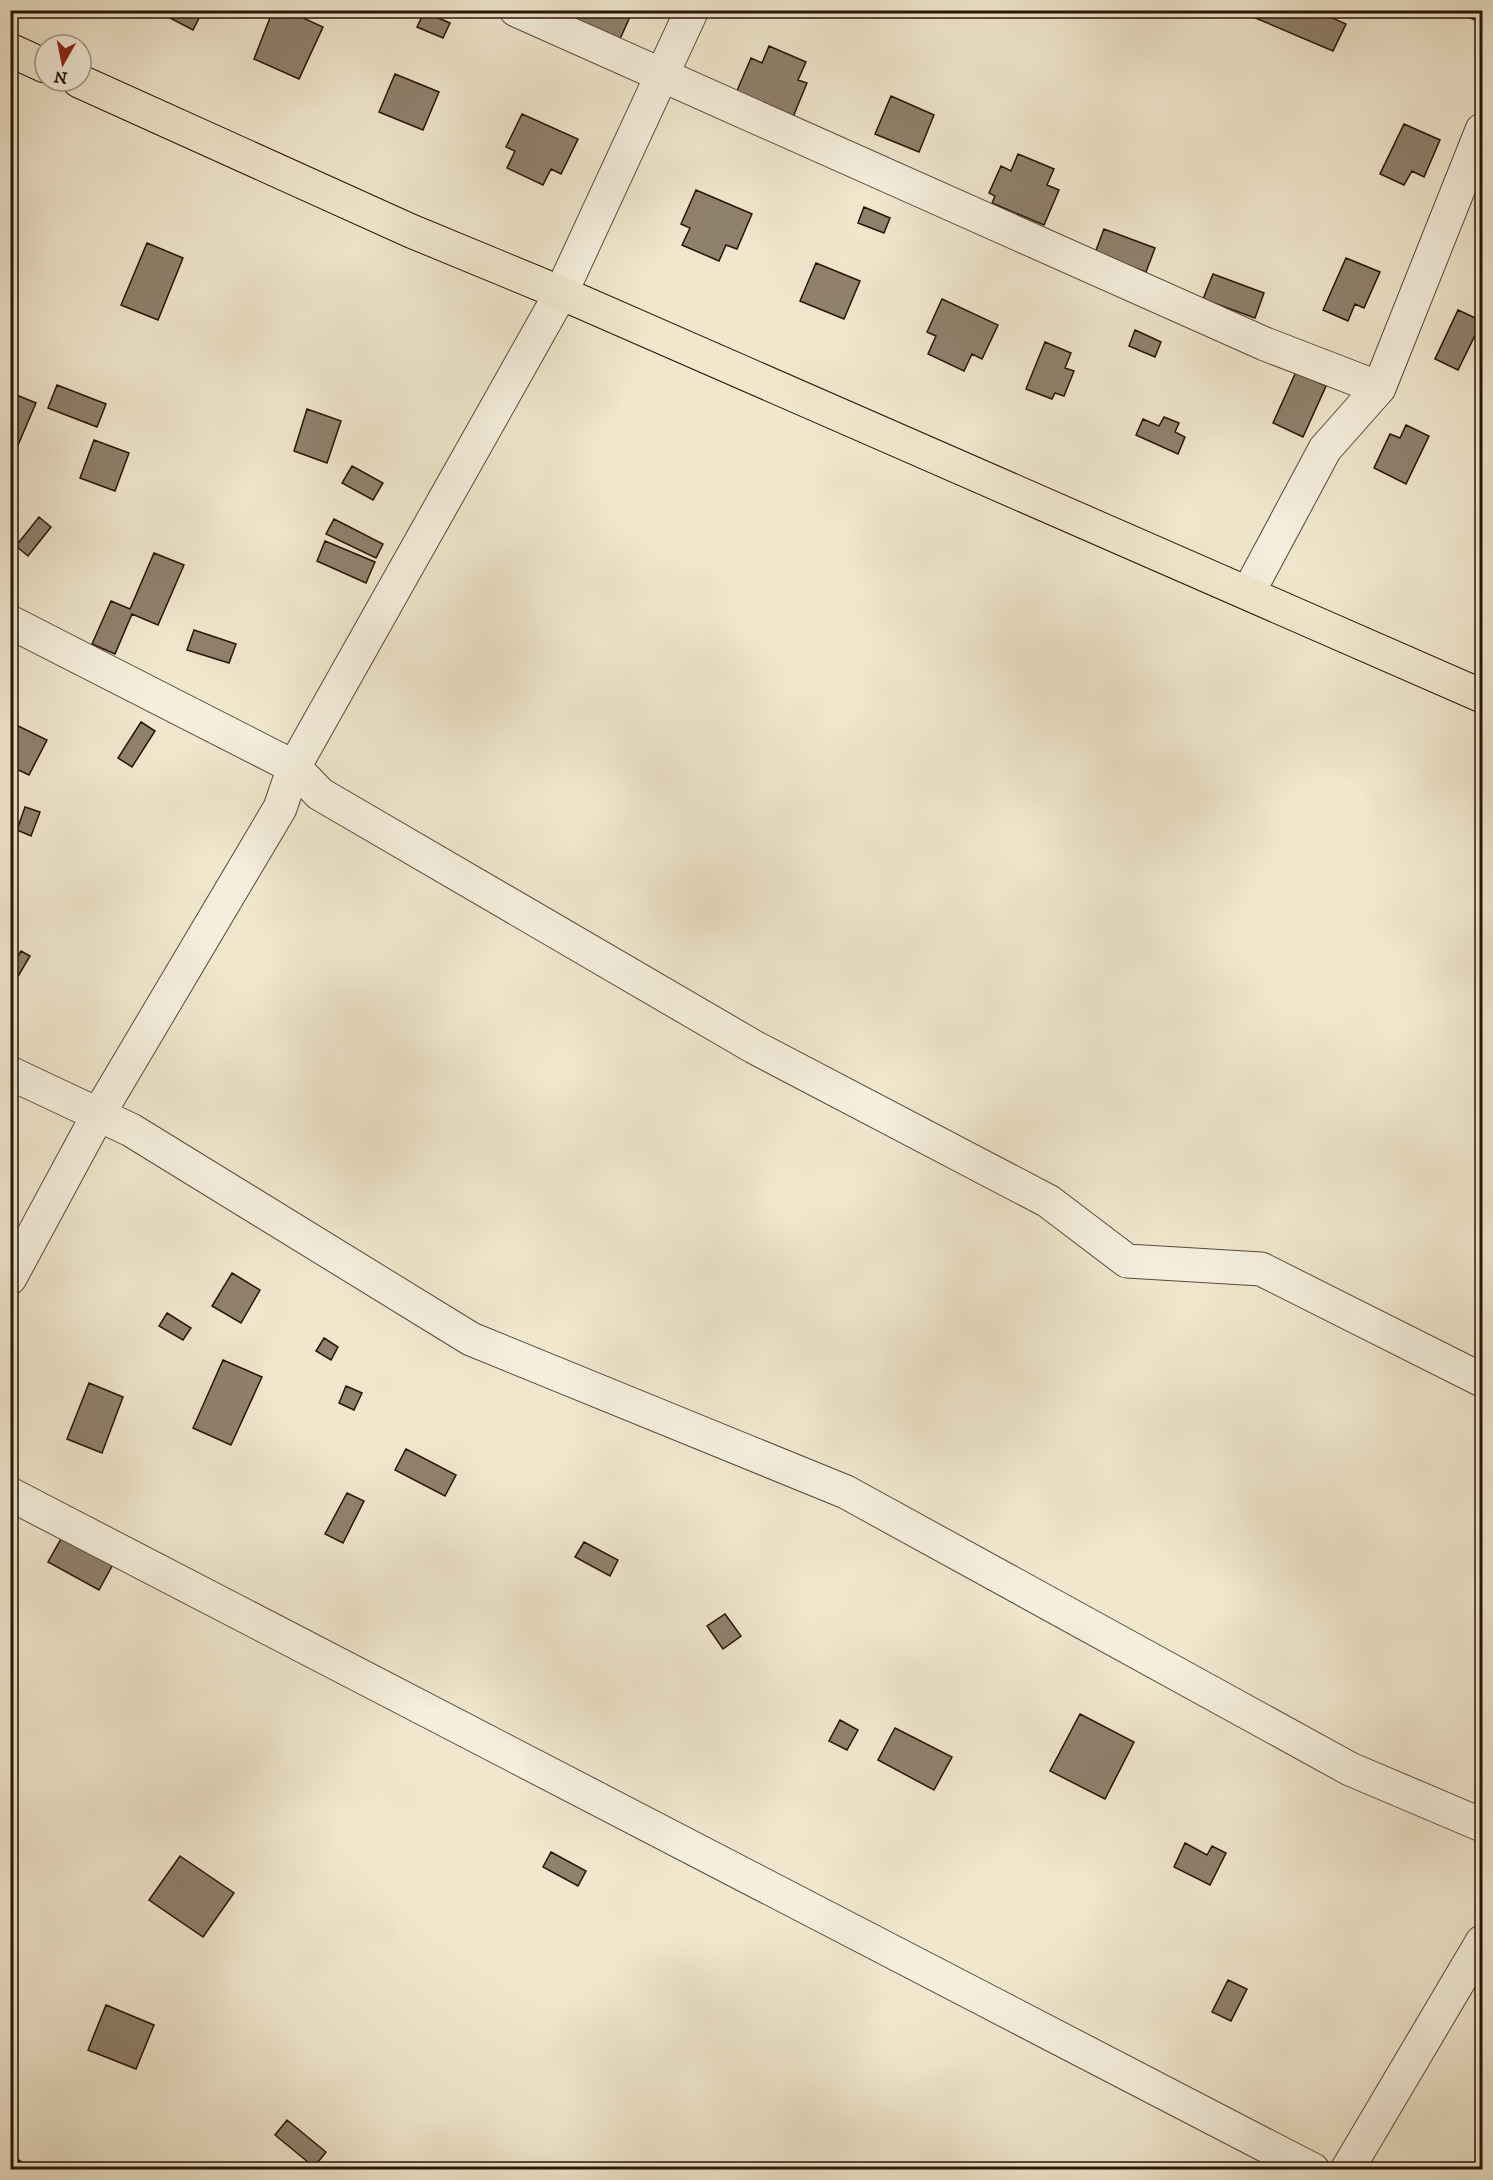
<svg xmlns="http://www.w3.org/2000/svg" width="1493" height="2180" viewBox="0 0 1493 2180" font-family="'IM FELL DW Pica',serif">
<rect width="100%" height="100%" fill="#f0e7cd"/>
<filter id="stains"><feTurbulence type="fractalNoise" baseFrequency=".00333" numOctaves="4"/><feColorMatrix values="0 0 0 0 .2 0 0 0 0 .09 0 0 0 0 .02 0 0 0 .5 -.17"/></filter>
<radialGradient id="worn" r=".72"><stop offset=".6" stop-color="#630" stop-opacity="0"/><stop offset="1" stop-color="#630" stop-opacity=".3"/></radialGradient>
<path fill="#90816e" stroke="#291308" stroke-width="1.5" d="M 172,10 L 203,10 L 193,30 L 168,17 Z
M 273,10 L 286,10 L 323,27 L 299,79 L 254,59 Z
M 566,10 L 633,10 L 620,39 L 564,14 Z
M 1247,10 L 1315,10 L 1346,24 L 1333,51 L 1246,14 Z
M 1453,10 L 1482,10 L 1482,23 Z
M 424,12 L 450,23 L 443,38 L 417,27 Z
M 769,46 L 806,62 L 798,80 L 807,83 L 793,117 L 736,93 L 751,58 L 762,63 Z
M 395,74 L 439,92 L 423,130 L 379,112 Z
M 891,96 L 934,115 L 919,152 L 875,134 Z
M 522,114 L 578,139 L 561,174 L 551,169 L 543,185 L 507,168 L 515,151 L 506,147 Z
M 1404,124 L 1440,140 L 1424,177 L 1412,171 L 1404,185 L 1380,174 Z
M 1018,154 L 1054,169 L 1047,185 L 1059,190 L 1044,225 L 992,203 L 995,196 L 989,193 L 1001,166 L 1011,171 Z
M 696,190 L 752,214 L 737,249 L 726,245 L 719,261 L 682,245 L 690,228 L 681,224 Z
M 864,207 L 890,218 L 884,233 L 858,223 Z
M 1104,229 L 1155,248 L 1146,272 L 1095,253 Z
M 147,243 L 183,258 L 158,320 L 121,305 Z
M 1346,258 L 1380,272 L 1364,308 L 1355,304 L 1348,321 L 1323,310 Z
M 816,263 L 860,281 L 844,319 L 800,301 Z
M 1213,274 L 1264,293 L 1255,318 L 1203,299 Z
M 942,299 L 998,325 L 982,359 L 972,354 L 964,371 L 928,354 L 936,336 L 927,332 Z
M 1458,310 L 1482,321 L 1458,370 L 1435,359 Z
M 1135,330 L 1161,342 L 1155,357 L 1129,346 Z
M 1045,342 L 1071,353 L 1065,368 L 1074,371 L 1064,396 L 1055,393 L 1052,399 L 1026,389 Z
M 1296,372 L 1326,386 L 1303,437 L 1273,423 Z
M 57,385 L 106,404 L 97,427 L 48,408 Z
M 14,394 L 36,403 L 10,464 L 10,401 Z
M 307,409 L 341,421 L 327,463 L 294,451 Z
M 1164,417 L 1179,423 L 1175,432 L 1185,437 L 1178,454 L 1136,435 L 1143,419 L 1159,426 Z
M 1406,425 L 1429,436 L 1406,484 L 1374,468 L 1390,434 L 1400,438 Z
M 94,440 L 129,453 L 115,491 L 80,478 Z
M 352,466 L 383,483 L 373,500 L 342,483 Z
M 39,517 L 51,527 L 28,556 L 16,546 Z
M 334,519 L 383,544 L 376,558 L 326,534 Z
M 325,541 L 375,562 L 366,583 L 317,561 Z
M 154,553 L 184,565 L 158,625 L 132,614 L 115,654 L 92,644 L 111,601 L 130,609 Z
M 194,630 L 236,644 L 229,663 L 187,650 Z
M 10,722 L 47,740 L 29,775 L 10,766 Z
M 141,722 L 155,731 L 132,767 L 118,758 Z
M 25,807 L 40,812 L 31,836 L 17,830 Z
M 21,951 L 30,956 L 10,990 L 10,970 Z
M 232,1273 L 260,1290 L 241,1323 L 212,1306 Z
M 167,1313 L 191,1328 L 183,1340 L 159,1326 Z
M 324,1338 L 338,1347 L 331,1360 L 316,1351 Z
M 223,1360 L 262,1377 L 231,1445 L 193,1428 Z
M 89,1383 L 123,1397 L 102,1453 L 67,1439 Z
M 346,1386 L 362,1393 L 354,1410 L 339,1403 Z
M 406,1449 L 456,1475 L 445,1496 L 395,1470 Z
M 347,1493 L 364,1501 L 343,1543 L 325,1534 Z
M 66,1530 L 117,1557 L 99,1590 L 48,1562 Z
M 584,1542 L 618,1560 L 610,1576 L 575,1557 Z
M 725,1614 L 741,1636 L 723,1649 L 707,1626 Z
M 1080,1714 L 1134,1742 L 1105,1799 L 1050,1771 Z
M 840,1720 L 858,1730 L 847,1750 L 829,1741 Z
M 895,1728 L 952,1757 L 934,1790 L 878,1760 Z
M 1185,1843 L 1207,1855 L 1212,1846 L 1226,1853 L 1210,1885 L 1174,1867 Z
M 551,1852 L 586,1871 L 578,1886 L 543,1867 Z
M 180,1856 L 234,1893 L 203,1937 L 149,1900 Z
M 1228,1980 L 1247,1989 L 1231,2021 L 1212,2012 Z
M 106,2005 L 154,2025 L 136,2069 L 88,2050 Z
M 287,2120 L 326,2152 L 314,2167 L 275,2135 Z
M 17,2159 L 34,2170 L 10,2170 Z"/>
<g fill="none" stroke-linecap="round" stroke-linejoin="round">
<g stroke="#5b4839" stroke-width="35">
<path id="minor" d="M 516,10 L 1265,344 L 1379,388 L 1482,130
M 1248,593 L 1325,449 L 1379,388
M 10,622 L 294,767 L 320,794 L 754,1047 L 1048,1201 L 1127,1261 L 1261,1269 L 1482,1380
M 10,1073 L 131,1130 L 471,1339 L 846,1492 L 1350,1769 L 1482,1825
M 10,1278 L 98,1115 L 280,808 L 294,767 L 561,293 L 692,10
M 10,1494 L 1313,2170
M 1347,2170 L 1482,1942"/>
</g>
<g stroke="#291308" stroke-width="35">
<path id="major" d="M 10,50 L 45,66
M 79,81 L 411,231 L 561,293 L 1482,696"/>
</g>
<use href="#minor" stroke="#f5efde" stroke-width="33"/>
<use href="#major" stroke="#f0e7cd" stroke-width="33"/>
</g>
<rect width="1493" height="2180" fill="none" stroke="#f0e7cd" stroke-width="36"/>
<rect x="12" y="12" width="1469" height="2156" fill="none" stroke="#291308" stroke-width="3"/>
<rect x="18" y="18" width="1457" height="2144" fill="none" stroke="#291308" stroke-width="1.5"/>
<g transform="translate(63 63) rotate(189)"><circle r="28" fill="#f5efde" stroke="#a39788" stroke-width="1.5"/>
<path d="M0-4.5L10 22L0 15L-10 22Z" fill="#8f2418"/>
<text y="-9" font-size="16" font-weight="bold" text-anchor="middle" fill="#291308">N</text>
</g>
<rect width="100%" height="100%" filter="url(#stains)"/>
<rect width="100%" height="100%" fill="url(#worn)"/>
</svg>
